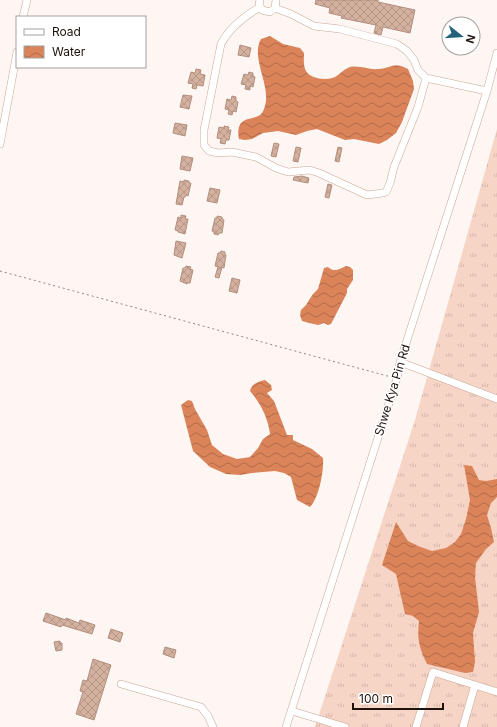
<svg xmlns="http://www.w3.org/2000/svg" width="497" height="727" viewBox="0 0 497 727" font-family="Inter,sans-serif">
<defs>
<pattern id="grass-tufts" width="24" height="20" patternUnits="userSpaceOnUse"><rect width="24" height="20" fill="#f7d5c6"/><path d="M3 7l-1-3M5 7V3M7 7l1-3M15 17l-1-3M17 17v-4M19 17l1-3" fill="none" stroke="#d3b6a9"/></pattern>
<pattern id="water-waves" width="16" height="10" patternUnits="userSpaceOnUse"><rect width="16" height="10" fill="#db845a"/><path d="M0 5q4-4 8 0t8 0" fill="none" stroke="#b16b49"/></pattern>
<pattern id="building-cross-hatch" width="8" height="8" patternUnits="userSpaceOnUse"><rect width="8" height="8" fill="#d4b09f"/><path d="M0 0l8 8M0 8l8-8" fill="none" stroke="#b69688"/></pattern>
</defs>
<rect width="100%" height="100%" fill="#fef6f2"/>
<path fill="url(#grass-tufts)" d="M 497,129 L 497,727 L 315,727 L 415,420 Z"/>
<path fill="url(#water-waves)" d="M 270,36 L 283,44 L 300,48 L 304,53 C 304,58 303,66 306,71 C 310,79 327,81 335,77 C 340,74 344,69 350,67 C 360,65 369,70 378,69 C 393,68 393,61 408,69 L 413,81 L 414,89 L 402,122 L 396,133 L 387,140 L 379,144 L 354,139 L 345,140 L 317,129 L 307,131 L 296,135 L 278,131 L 263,133 L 252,139 L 245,140 L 239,139 C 238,134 238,132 239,127 C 242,117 252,120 260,115 C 264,112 265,106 266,101 C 268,81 251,56 261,39 Z
M 346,266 L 350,267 L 353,270 L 353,280 L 347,289 L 347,293 L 331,324 L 328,325 L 324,323 L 318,325 L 309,323 L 302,321 L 300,315 L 301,310 L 306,305 L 313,294 L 318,289 L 324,268 L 328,267 C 335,273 339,269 346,266 Z
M 265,380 L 271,385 L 272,390 L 267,393 L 274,401 L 287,435 L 293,435 L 293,440 L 312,449 L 323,458 C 324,471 319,498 310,507 L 297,500 L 291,477 L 284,473 L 275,471 L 252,473 L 240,475 L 226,474 L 210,467 L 193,451 L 181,405 L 188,400 L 192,401 L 195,409 L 207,430 L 212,445 L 223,454 L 237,459 L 250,457 L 258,448 L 263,439 L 270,434 C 268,418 261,404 250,391 C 252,383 258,382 265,380 Z
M 464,465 L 472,466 L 479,480 L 486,481 L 497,479 L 497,497 L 491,503 L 487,515 L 491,528 L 494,542 L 486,549 L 476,563 L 475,577 L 479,612 L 473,633 L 475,662 L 473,672 L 465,673 L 427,664 C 419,647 417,640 419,621 L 413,616 L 405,614 L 396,574 L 382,565 L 396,522 L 408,541 L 418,546 L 432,551 L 446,548 L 455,542 L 461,534 L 466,519 L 470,500 Z"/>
<path fill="url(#building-cross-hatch)" stroke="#b28f7f" d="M 316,0 L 378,0 L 378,2 L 415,10 L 410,33 L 383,27 L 381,35 L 374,33 L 376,25 L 341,18 L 342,16 L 329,13 L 330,8 L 315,4 Z
M 240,45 L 251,48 L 249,57 L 238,55 Z
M 196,69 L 201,70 L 200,74 L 205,75 L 203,86 L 197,85 L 196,89 L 192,88 L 193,84 L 188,83 L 191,72 L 195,73 Z
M 249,72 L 253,73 L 253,76 L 255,77 L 253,87 L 250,86 L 250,90 L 245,89 L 246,85 L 241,84 L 244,74 L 248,75 Z
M 183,95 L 192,96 L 189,109 L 180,107 Z
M 232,96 L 236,97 L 236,101 L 238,102 L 236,112 L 233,111 L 232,115 L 228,114 L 229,110 L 225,109 L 227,99 L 231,100 Z
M 175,123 L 187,125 L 185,136 L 173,133 Z
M 224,126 L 229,127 L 228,130 L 231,130 L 229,140 L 226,140 L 225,144 L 220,143 L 221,139 L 217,138 L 219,127 L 224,128 Z
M 274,143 L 279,144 L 276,157 L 271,156 Z
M 296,147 L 301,148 L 298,162 L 293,161 Z
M 338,147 L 342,148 L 339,162 L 335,161 Z
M 182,156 L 193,158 L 190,171 L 180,169 Z
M 302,176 L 309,178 L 308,183 L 293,180 L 294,177 Z
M 184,180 L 189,181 L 189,183 L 191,183 L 188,196 L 186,195 L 185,197 L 184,197 L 182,205 L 176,204 L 180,181 L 184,182 Z
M 328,184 L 332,185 L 329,198 L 325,197 Z
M 210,188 L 220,190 L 217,203 L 207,201 Z
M 181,215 L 186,216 L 185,219 L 188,219 L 185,234 L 178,232 L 178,231 L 175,230 L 178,217 L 181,218 Z
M 217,216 L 222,217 L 222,219 L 224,220 L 222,233 L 219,233 L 218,235 L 214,234 L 214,232 L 212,231 L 215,218 L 217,218 Z
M 176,241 L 186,243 L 182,258 L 174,255 Z
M 221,251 L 225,252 L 225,254 L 226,255 L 224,268 L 222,267 L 219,278 L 215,277 L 218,267 L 215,266 L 218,253 L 220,253 Z
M 186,266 L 191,267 L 190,269 L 193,270 L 190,283 L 187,283 L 187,284 L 180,281 L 183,268 L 185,268 Z
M 232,278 L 240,280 L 237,293 L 229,291 Z
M 46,613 L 66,620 L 66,618 L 79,623 L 80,620 L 95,625 L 92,634 L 62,625 L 61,627 L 43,621 Z
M 111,629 L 123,633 L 120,642 L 108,638 Z
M 60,641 L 60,643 L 62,643 L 62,650 L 56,651 L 54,642 Z
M 165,647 L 176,650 L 174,658 L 163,654 Z
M 93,659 L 111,665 L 94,720 L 76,714 L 83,692 L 80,691 L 83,680 L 87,681 Z"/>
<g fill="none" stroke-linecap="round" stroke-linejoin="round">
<g stroke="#c9a695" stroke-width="8">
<path id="minor" d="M 260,0 L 259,4 L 262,10 L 270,12 L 275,8 L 276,0
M 260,7 C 245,16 229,28 221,44 L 204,130 L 204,145 L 209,151 L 218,153 L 232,152 L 256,157 L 276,168 L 288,172 L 310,170 L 319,173 L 367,195 L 383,193 L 386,192 L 390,183 L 394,167 L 418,107 L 426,78
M 275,8 L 291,14 L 314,26 L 340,29 L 397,44 L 407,51 L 414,60 L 418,70 L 426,78 L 487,91
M 23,17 L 27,0
M 0,144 L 17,52
M 400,362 L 497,399
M 121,684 L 201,707 L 208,716 L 213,727
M 292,711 L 345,727
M 286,727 L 397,378 L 400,362 L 487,91 L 497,53
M 416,727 L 433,672 L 497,692
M 463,727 L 475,685"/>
</g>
<path stroke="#918681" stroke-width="1" stroke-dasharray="2 3" stroke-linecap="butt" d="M 0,271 L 391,377"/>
<use href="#minor" stroke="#fff" stroke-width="7"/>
</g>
<g text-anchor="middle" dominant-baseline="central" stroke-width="3" stroke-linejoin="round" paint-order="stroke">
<g font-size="12" fill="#1f120c" stroke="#fff">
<text transform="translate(392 390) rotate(-73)">Shwe Kya Pin Rd</text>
</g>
</g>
<rect x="16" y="16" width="130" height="52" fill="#ffffff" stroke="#a5a09e"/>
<rect x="24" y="29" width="20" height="6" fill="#ffffff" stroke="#a5a09e"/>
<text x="52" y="36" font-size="12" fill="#1f120c">Road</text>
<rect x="24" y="46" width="20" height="12" fill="url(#water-waves)" stroke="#a5a09e"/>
<text x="52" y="56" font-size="12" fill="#1f120c">Water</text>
<g transform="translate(461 36) rotate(107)"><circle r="19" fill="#ffffff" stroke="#a5a09e"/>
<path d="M0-3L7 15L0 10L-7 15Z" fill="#246279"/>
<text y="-6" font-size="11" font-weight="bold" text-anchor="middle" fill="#1f120c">N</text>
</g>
<path d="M353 703v6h90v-6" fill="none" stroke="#1f120c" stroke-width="2"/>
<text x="359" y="703" font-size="12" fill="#1f120c" stroke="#ffffff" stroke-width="3" paint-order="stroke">100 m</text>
</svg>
